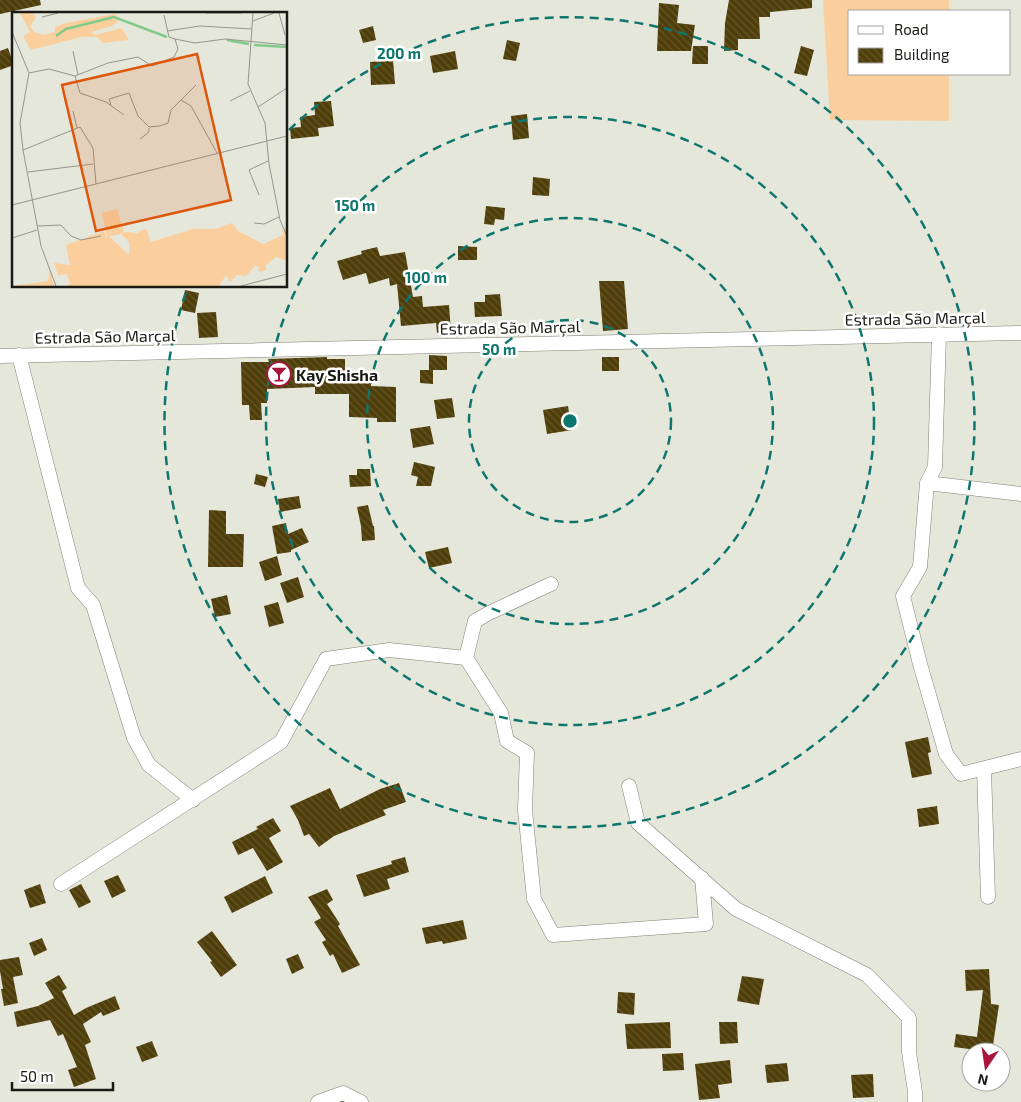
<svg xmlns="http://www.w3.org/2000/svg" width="1021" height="1102" viewBox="0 0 1021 1102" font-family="'Exo 2',sans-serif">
<defs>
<pattern id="building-back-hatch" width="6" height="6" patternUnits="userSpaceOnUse" patternTransform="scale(1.25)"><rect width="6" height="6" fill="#4f3e09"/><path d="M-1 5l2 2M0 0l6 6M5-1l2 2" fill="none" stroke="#64572c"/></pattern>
</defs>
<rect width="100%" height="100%" fill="#e6e7db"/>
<path fill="#facf9d" d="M 823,0 L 949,0 L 949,11 L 850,11 L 850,74 L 949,74 L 949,121 L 830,120 Z"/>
<path fill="url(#building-back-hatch)" d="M 0,0 L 40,0 L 41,5 L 0,14 Z
M 729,0 L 812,0 L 812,8 L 770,12 L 770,17 L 759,17 L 760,39 L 738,39 L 738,50 L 724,51 L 725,23 Z
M 659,3 L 679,5 L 677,23 L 695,25 L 691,51 L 657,51 Z
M 373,26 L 376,40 L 363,43 L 359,30 Z
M 507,40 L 520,43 L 516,61 L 503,59 Z
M 693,46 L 708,46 L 708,64 L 692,64 Z
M 801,46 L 814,50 L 807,76 L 794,73 Z
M 8,48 L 14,65 L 0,70 L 0,51 Z
M 455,51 L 458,69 L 433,73 L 430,56 Z
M 393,60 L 395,84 L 371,85 L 370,62 Z
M 331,101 L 334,126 L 318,128 L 319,136 L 291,139 L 290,128 L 301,127 L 300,117 L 315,115 L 314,102 Z
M 527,114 L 529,138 L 513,140 L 511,116 Z
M 533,177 L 550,179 L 549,196 L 532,195 Z
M 486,206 L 505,208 L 504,220 L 495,219 L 494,225 L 484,224 Z
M 458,246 L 477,247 L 477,260 L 458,260 Z
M 377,247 L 380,256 L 405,252 L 413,297 L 422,296 L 423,307 L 449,305 L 451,332 L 437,333 L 436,323 L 401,326 L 397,284 L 390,286 L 389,278 L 369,284 L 366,273 L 343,280 L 337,261 L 362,254 L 361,251 Z
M 599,281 L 624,281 L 628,329 L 603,331 Z
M 185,290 L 199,293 L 195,313 L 181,310 Z
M 500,294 L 502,316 L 475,317 L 474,302 L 485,302 L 485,295 Z
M 216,312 L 218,337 L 199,338 L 197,313 Z
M 429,355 L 447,356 L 447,370 L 429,370 Z
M 327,357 L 327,359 L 345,359 L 345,372 L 371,373 L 371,386 L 396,387 L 396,422 L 377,422 L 377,418 L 349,417 L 349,394 L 315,394 L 315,387 L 267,389 L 267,403 L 261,403 L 262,420 L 250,420 L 249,405 L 242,405 L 241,362 L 269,362 L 268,359 Z
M 602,357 L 619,357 L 619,371 L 602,371 Z
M 420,370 L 433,370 L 433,384 L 420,383 Z
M 452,398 L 455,417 L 437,419 L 434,400 Z
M 568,406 L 572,430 L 547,434 L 543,410 Z
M 430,426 L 434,444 L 413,448 L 410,429 Z
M 414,462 L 435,467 L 431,486 L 416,486 L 418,477 L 411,475 Z
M 357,469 L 370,469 L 371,486 L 350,487 L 349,475 L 357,475 Z
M 256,474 L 268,477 L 265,487 L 254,484 Z
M 299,496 L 301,508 L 280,512 L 278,499 Z
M 368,505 L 373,526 L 374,526 L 375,540 L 362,541 L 361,526 L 357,507 Z
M 209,510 L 226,511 L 226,534 L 244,534 L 243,567 L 208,567 Z
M 286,523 L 288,534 L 302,528 L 309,542 L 291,550 L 291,552 L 277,554 L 272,526 Z
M 448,547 L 452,563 L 429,568 L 425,552 Z
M 277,556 L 282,575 L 265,581 L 259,562 Z
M 298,577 L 304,597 L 287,603 L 280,583 Z
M 227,595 L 231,614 L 215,617 L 211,599 Z
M 278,602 L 284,623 L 269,627 L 264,606 Z
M 928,737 L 931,752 L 928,753 L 932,774 L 912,778 L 905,742 Z
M 399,783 L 406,802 L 383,810 L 386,815 L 334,836 L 319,847 L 309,834 L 304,836 L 298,820 L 290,806 L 330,788 L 340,809 L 380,789 Z
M 937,806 L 939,824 L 919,827 L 917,809 Z
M 273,818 L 281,831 L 269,838 L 283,862 L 267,871 L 253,848 L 238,855 L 232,842 L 258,829 L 256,827 Z
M 405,857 L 409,872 L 387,879 L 390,889 L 364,897 L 356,875 L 392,864 L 391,861 Z
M 118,875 L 126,891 L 112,898 L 104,881 Z
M 265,876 L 273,893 L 232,913 L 224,897 Z
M 40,884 L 46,903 L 30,908 L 24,890 Z
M 81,884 L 91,902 L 79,908 L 69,890 Z
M 327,889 L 333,900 L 327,904 L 340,924 L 338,926 L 360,965 L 342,973 L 333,954 L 330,956 L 322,942 L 326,940 L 314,922 L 321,918 L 308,897 Z
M 463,920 L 467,939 L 443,944 L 442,941 L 426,944 L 422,928 Z
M 212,931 L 237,965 L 221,977 L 210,962 L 212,961 L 197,942 Z
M 42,938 L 47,950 L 34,956 L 29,943 Z
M 298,954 L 304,968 L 292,974 L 286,959 Z
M 19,957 L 23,975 L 13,977 L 18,1003 L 4,1006 L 1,989 L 3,989 L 0,971 L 0,960 Z
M 989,969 L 991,1004 L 999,1005 L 992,1052 L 954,1047 L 956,1034 L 977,1037 L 983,990 L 966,991 L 965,970 Z
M 59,975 L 67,988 L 62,991 L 74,1015 L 86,1008 L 115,996 L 120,1009 L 103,1016 L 101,1012 L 83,1024 L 91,1042 L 85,1045 L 96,1079 L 74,1087 L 68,1070 L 77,1067 L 63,1034 L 58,1036 L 50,1020 L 17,1027 L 14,1012 L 38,1006 L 54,998 L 45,983 Z
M 742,976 L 764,979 L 759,1005 L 737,1001 Z
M 618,992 L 635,993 L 634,1015 L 617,1013 Z
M 670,1022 L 671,1048 L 627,1049 L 625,1024 Z
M 719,1022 L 737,1022 L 738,1043 L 720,1044 Z
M 152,1041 L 158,1056 L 142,1062 L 136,1047 Z
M 683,1053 L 684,1070 L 663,1071 L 662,1054 Z
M 730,1060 L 732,1083 L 718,1085 L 720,1098 L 699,1100 L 695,1064 Z
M 787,1063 L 789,1081 L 767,1083 L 765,1065 Z
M 873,1074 L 874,1097 L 853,1098 L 851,1075 Z"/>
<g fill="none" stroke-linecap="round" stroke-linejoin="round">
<g stroke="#808075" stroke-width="15">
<path id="minor" d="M 939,334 L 935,467 L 927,483 L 920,567 L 903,596 L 920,664 L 946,754 L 961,774 L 1021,759
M 19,355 L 78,588 L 93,605 L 134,738 L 149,765 L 193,800
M 0,356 L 1021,333
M 927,483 L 1021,494
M 466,658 L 475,621 L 489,613 L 551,584
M 984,769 L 988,897
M 629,786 L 638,823 L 736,909 L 867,975 L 909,1018 L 909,1052 L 915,1092 L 915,1102
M 61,884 L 281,742 L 326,659 L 389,650 L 466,658 L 501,713 L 507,741 L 527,753 L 525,810 L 534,899 L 553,935 L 706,924 L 702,878
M 318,1102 L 343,1093 L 361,1102"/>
</g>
<use href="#minor" stroke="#fff" stroke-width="14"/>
</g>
<g fill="none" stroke="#0f766e" stroke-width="2.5" stroke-dasharray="9 6">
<circle cx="570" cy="421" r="101"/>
<circle cx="570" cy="421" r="203"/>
<circle cx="570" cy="421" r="304"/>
<path d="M289 130A405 405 0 1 1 187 289"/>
</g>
<defs>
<g id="bar-ring" transform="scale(1.25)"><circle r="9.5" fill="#fff" stroke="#aa143c" stroke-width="1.5"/><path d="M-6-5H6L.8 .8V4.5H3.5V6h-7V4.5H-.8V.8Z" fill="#aa143c"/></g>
</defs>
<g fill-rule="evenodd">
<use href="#bar-ring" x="279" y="374"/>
</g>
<g text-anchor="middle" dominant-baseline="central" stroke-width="5" stroke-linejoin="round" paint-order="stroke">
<g font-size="16" fill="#191915" stroke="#fff">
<text transform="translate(915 318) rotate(-1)">Estrada São Marçal</text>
<text transform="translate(510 327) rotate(-1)">Estrada São Marçal</text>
<text transform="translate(105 336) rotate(-1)">Estrada São Marçal</text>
</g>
<g font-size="16" font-weight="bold" fill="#191915" stroke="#fff" text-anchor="start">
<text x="296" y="374">Kay Shisha</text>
</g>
</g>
<g transform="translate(12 12)">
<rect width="275" height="275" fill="#e6e7db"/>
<path d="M 105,197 L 112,221 L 95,225 L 90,201 Z" fill="#facf9d"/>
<path d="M 8,1 L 21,1 L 24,6 L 18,14 L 22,20 L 31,23 L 43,20 L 43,15 L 54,11 L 108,1 L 103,3 L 106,9 L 100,14 L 79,20 L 83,23 L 110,16 L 117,28 L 91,31 L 85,25 L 69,25 L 19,38 L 11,24 L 18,20 ZM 220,211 L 226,219 L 251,232 L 271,223 L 270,218 L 275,215 L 275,249 L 264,245 L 254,253 L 254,258 L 247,260 L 246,254 L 243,254 L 234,264 L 225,263 L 218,270 L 214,263 L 207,274 L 54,274 L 58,272 L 55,262 L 46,263 L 42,251 L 58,253 L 54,233 L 92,219 L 94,225 L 98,225 L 117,243 L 117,230 L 109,222 L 114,220 L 125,221 L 134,216 L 139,230 L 181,217 L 204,217 ZM 38,257 L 42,274 L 1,274 L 36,269 Z" fill="#facf9d"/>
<path fill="none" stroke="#82ca88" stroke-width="2.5" d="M 44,24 L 54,17 L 102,5 L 155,25M 215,28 L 237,32M 242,33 L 275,35"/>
<path fill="none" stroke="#94958c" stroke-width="1" d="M 194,1 L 229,1M 241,1 L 236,72 L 253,111 L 257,152 L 268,208 L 275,224M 267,1 L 273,23M 152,3 L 157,25 L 163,27 L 183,31 L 213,27 L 275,33M 30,5 L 46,1M 241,9 L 262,1M 155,19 L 188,14 L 240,17M 0,20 L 17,61 L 8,111 L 11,138 L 29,234 L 44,274M 61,39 L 66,63M 17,61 L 37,57 L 63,64 L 96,51 L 126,45 L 140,54 L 162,45 L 166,37 L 163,27M 63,64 L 68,81 L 94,90 L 112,103M 169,88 L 179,94 L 205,141M 218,89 L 238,79M 99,93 L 97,87 L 117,81 L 126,104 L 137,115 L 148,114 L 156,111 L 159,98 L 184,73M 246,95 L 275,76M 61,99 L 65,116M 128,127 L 137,120 L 137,116M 11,138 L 68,115 L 81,136 L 84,172M 16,160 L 81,152M 247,183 L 237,158 L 256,149M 0,193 L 275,124M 242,211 L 252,212 L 267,205M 25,214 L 49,213 L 59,224 L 69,228 L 89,224M 0,226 L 25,218M 229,274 L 275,262"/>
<path fill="#de560c" fill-opacity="0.15" stroke="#de560c" stroke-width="2.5" d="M 185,42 L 219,188 L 84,219 L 50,73 Z"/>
<rect width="275" height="275" fill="none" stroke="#191915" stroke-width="2.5"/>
</g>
<circle cx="570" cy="421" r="8" fill="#0f766e" stroke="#fff" stroke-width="2.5"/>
<g font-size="15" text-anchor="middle" font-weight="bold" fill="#0f766e" stroke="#fff" stroke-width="5" stroke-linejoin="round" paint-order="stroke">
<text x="399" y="59">200 m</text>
<text x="355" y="211">150 m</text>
<text x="426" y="283">100 m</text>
<text x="499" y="355">50 m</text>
</g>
<rect x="848" y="10" width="162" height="65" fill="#ffffff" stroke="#a3a3a1"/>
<rect x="858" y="26" width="25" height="8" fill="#ffffff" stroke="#a3a3a1"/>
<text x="894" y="35" font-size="15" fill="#191915">Road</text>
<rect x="858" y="48" width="25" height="15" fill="url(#building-back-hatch)" stroke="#a3a3a1"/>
<text x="894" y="60" font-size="15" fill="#191915">Building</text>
<g transform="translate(986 1067) rotate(193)"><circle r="24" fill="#ffffff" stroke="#a3a3a1"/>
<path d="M0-4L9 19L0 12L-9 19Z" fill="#aa143c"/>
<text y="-8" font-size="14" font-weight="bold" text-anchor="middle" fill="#191915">N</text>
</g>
<path d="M12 1082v8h101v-8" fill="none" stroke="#191915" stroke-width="2.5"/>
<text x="20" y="1082" font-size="15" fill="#191915" stroke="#ffffff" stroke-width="4" paint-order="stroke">50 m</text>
</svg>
